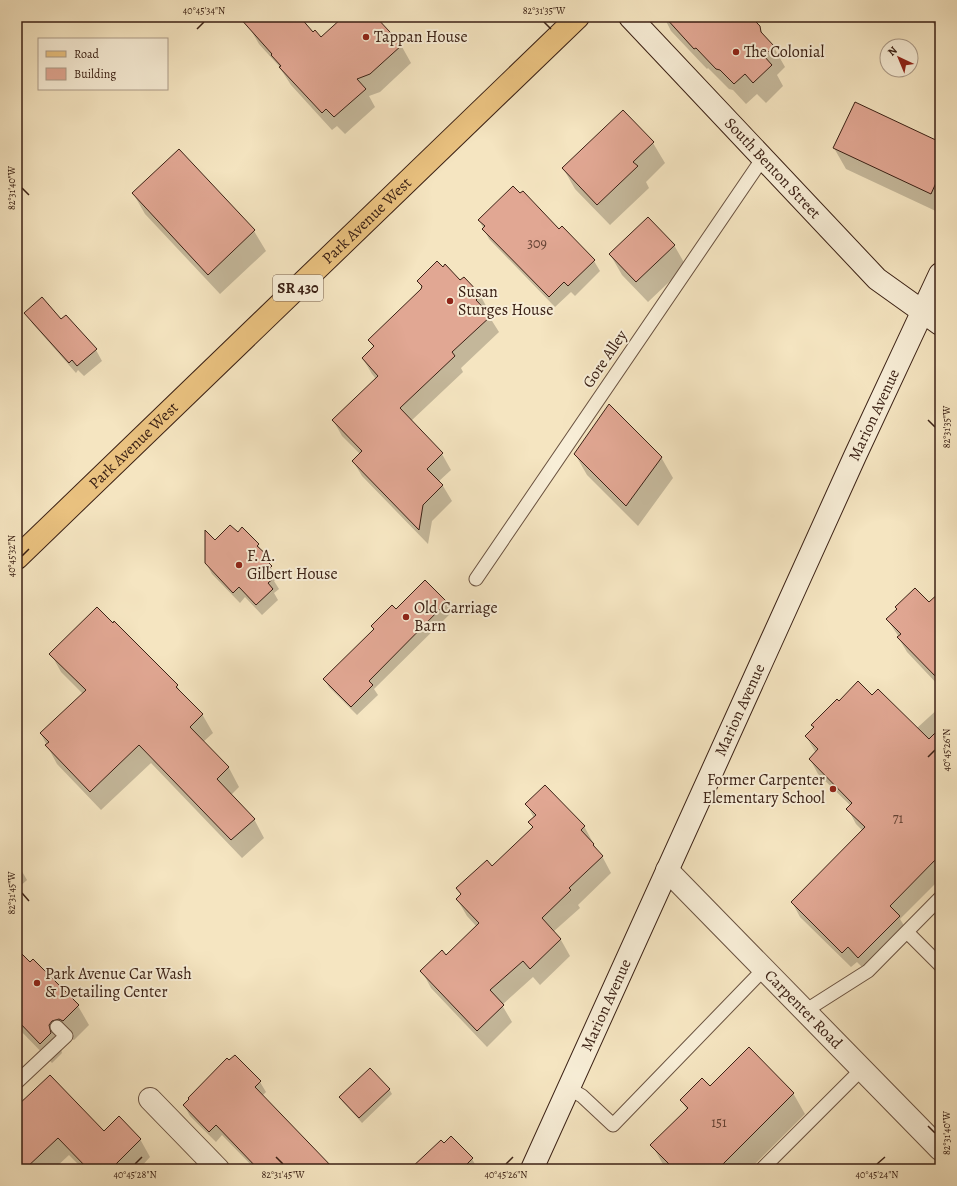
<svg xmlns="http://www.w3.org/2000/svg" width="957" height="1186" viewBox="0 0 957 1186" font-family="Alegreya,serif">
<rect width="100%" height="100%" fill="#f5e5c1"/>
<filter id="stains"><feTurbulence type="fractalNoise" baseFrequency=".005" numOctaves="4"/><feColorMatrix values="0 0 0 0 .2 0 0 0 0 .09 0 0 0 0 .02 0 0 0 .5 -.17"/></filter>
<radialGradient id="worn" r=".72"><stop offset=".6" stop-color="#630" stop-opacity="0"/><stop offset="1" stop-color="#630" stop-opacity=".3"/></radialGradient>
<path fill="#0003" d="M 260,17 L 298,17 L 313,33 L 321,39 L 344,17 L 374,17 L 401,45 L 411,63 L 380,92 L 369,96 L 375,107 L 345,134 L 337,126 L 332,130 L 291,85 L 278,65 L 259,44 L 249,27 Z
M 664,17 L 750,17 L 759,27 L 766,39 L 773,46 L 785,67 L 777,75 L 783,86 L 766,103 L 757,94 L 746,104 L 733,90 L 729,89 L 708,68 L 707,69 L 671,31 Z
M 845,17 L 857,17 L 846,19 Z
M 930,17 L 940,17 L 940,32 L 936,28 Z
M 653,143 L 665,163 L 646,182 L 649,188 L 610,225 L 575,189 L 563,168 Z
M 940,143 L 940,213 L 846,169 L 834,148 Z
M 179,150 L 254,231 L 266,251 L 220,294 L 145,214 L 133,193 Z
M 479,220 L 559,230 L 562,228 L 594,261 L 600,271 L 575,296 L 571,292 L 555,307 L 489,239 Z
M 674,245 L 686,266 L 648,302 L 622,275 L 610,254 Z
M 418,281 L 460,282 L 480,295 L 489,311 L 487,313 L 499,332 L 461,368 L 463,372 L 411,421 L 442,454 L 451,470 L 438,482 L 443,486 L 452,501 L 432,521 L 428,544 L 362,476 L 353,461 L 360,454 L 342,436 L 333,420 L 376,379 L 372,374 L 363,359 L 374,348 L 369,340 L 422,288 Z
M 26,313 L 61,320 L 66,316 L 96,350 L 102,361 L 84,376 L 78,370 L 76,373 L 32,323 Z
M 575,454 L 661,457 L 673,478 L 638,526 L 587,475 Z
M 238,533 L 258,545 L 277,578 L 274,581 L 279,589 L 274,593 L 278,600 L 262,615 L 245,597 L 240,603 L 212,574 L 206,563 L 215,542 Z
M 425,581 L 447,603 L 452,612 L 374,689 L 378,695 L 357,715 L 329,687 L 324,679 Z
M 929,604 L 940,604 L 940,687 L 907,652 L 898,637 L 899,637 L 887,619 Z
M 51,654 L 177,686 L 182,694 L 202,714 L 213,733 L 203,742 L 229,768 L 239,787 L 231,795 L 254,819 L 264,838 L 242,858 L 151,763 L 101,810 L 57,764 L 41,734 L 83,694 L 61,672 Z
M 872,697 L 917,728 L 940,707 L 940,879 L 900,919 L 908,932 L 867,972 L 857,962 L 851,967 L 800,917 L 792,902 L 863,831 L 856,824 L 848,809 L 851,806 L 818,774 L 810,759 L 816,753 L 806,736 L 814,728 L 812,725 L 839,702 Z
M 527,805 L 584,826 L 598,852 L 602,856 L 611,873 L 578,905 L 580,908 L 553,932 L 561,940 L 570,956 L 540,985 L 533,977 L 502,1005 L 512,1022 L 487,1047 L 431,988 L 422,971 L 446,957 L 477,927 L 467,916 L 457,899 L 461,895 L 458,889 L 492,867 L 533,828 L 530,822 L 534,818 Z
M 17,863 L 27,880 L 17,889 Z
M 17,950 L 78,1006 L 89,1025 L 74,1040 L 70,1038 L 60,1045 L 62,1053 L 52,1063 L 17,1027 Z
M 260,1082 L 266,1092 L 262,1096 L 332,1169 L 255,1169 L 222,1135 L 216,1142 L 190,1116 L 184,1105 Z
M 710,1087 L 793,1093 L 805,1114 L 750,1169 L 667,1169 L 664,1166 L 652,1145 L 687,1110 L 681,1100 Z
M 389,1089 L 392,1094 L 362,1123 L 343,1102 L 340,1097 Z
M 17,1108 L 104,1132 L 140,1139 L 150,1157 L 139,1169 L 83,1169 L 69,1155 L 54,1169 L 17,1169 Z
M 444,1144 L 472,1159 L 478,1169 L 412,1169 Z"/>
<path fill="#e1a793" stroke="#3b2115" d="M 239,17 L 300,17 L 313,32 L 315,30 L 321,37 L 343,17 L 376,17 L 402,45 L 370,74 L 357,79 L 366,89 L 334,117 L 326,109 L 322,113 L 279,67 L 281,66 L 271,55 L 272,54 Z
M 665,17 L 748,17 L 754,20 L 760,26 L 761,32 L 774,46 L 764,56 L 772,65 L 753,83 L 745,74 L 734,84 L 720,70 L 716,69 L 696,48 L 694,49 Z
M 855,102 L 940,142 L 940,174 L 931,194 L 833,148 Z
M 623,110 L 654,142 L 633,162 L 638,166 L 597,205 L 562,168 Z
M 179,149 L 255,230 L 208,275 L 132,193 Z
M 513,186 L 520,193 L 523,191 L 559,229 L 562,226 L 595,260 L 568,286 L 564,282 L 549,297 L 482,229 L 485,226 L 478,220 Z
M 648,217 L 675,245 L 636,282 L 609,254 Z
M 437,261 L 443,267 L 445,264 L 460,280 L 464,277 L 481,295 L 476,300 L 491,316 L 452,352 L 455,356 L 400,408 L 443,453 L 427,469 L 443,485 L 423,505 L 419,530 L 352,461 L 362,451 L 332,420 L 378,376 L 362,358 L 374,346 L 368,340 L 421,289 L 422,286 L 417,281 Z
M 42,297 L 61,319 L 66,315 L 97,349 L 77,366 L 72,360 L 69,363 L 24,313 Z
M 609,404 L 662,457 L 626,506 L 574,454 Z
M 230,525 L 238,532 L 242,527 L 259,544 L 257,546 L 267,555 L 264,558 L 272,566 L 267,571 L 274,578 L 268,583 L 273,589 L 256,605 L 239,587 L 233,593 L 205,563 L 205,530 L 215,540 Z
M 425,580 L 447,602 L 369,681 L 373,685 L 351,707 L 323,679 L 374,629 L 371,626 L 392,605 L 396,609 Z
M 915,588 L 929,602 L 940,592 L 940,681 L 897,637 L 901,634 L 886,619 L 897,609 L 895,607 Z
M 97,607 L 113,623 L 114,621 L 178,685 L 176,687 L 203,714 L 190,727 L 229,767 L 217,779 L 255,819 L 231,840 L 139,745 L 90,792 L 45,745 L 49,742 L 40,733 L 86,690 L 49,654 Z
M 858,681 L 872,695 L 878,689 L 929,739 L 940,728 L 940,855 L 890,906 L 900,916 L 858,958 L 848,947 L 842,953 L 791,902 L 865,827 L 846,809 L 852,803 L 809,759 L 818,749 L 805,736 L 814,727 L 811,725 L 837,699 L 839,701 Z
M 545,785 L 585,826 L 581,830 L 594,844 L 593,845 L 603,856 L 569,888 L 571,890 L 542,918 L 561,939 L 530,969 L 523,961 L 490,990 L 504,1005 L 477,1031 L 420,971 L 442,950 L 446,955 L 479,923 L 456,899 L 461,894 L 456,888 L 487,860 L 492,866 L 533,827 L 528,822 L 536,815 L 525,804 Z
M 17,949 L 30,962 L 33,959 L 79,1005 L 63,1021 L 59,1019 L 52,1021 L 49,1025 L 51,1033 L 40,1044 L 17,1020 Z
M 749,1047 L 794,1093 L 718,1169 L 674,1169 L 650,1145 L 688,1108 L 680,1100 L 702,1078 L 710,1086 Z
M 235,1055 L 261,1081 L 255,1087 L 334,1169 L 258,1169 L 216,1125 L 209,1132 L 183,1105 L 189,1099 L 188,1098 L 227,1058 L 229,1060 Z
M 370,1068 L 390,1089 L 359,1118 L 339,1097 Z
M 50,1075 L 104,1131 L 119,1116 L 141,1139 L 111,1169 L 88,1169 L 58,1138 L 25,1169 L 17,1169 L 17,1106 Z
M 451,1136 L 473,1158 L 462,1169 L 410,1169 L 441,1140 L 444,1143 Z"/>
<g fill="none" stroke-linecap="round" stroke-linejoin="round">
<g stroke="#6a5240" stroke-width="15">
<path id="lane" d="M 476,579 L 763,158
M 907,932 L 940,965
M 805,1011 L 868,971 L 940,898
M 17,1082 L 66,1036 L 57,1027
M 568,1088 L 582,1096 L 613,1125 L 764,969
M 762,1169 L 862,1069"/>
</g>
<g stroke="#6a5240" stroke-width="24">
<g id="street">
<path id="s1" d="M 667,870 L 940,1149"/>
<path d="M 150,1099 L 218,1169"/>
</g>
</g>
<g stroke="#3b2115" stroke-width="24">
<g id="secondary">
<path id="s2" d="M 630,17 L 877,279 L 940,324"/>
<path id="s3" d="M 532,1169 L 855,456 L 940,274"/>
</g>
</g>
<g stroke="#3b2115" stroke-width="24">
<g id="primary">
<path id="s4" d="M 17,558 L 578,17"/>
</g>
</g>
<use href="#lane" stroke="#f8eed7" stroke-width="13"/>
<use href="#street" stroke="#f8eed7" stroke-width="22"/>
<use href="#secondary" stroke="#f8eed7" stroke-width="22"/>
<use href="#primary" stroke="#eac280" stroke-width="22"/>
</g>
<path fill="none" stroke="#3b2115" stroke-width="1.5" d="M 544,22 L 551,29M 197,29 L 204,22M 22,188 L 29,195M 928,420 L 935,427M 22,556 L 29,549M 928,757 L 935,750M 22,893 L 29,901M 928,1126 L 935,1133M 276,1157 L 283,1164M 135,1164 L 142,1157M 506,1164 L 513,1157M 877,1164 L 885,1157"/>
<g fill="#8f2418" stroke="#f8eed7" stroke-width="1.5">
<circle cx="366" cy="37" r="4"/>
<circle cx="736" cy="52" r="4"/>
<circle cx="450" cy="301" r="4"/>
<circle cx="239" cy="565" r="4"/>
<circle cx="406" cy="617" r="4"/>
<circle cx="833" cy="789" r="4"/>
<circle cx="37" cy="983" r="4"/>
</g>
<g text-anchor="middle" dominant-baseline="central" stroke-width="4" stroke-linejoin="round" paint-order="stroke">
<g font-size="14" fill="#644234">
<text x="537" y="243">309</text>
<text x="898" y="818">71</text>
<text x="719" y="1122">151</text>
</g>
<rect fill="#f8eed7" stroke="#745e4f" stroke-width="1" x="273" y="275" width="50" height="26" rx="3"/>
<g font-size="15" font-weight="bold" fill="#3b2115">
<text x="298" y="288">SR 430</text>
</g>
<g font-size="16" fill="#3b2115" stroke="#f8eed7" text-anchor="start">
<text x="374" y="37">Tappan House</text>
<text x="744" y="52">The Colonial</text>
<text x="458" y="292">Susan<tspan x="458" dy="18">Sturges House</tspan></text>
<text x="247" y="556">F. A.<tspan x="247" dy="18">Gilbert House</tspan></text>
<text x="414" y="608">Old Carriage<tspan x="414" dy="18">Barn</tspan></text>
<text x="825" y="780" text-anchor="end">Former Carpenter<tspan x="825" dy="18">Elementary School</tspan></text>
<text x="45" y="974">Park Avenue Car Wash<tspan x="45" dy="18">&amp; Detailing Center</tspan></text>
</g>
<g font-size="16" fill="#3b2115" stroke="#f8eed7">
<text stroke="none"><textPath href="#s2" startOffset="208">South Benton Street</textPath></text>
<text stroke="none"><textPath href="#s4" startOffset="486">Park Avenue West</textPath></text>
<text transform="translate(605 359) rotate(-56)">Gore Alley</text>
<text stroke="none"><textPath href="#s3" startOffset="828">Marion Avenue</textPath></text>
<text stroke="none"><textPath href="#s4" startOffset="162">Park Avenue West</textPath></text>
<text stroke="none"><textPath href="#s3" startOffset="504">Marion Avenue</textPath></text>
<text stroke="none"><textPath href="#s3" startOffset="180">Marion Avenue</textPath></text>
<text stroke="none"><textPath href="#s1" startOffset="195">Carpenter Road</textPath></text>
</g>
</g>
<rect width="957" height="1186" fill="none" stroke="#f5e5c1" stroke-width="44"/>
<rect x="38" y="38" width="130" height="52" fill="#f8eed7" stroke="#ac9c89"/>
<rect x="46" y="51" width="20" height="6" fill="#eac280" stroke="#ac9c89"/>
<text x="74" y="58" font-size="12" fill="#3b2115">Road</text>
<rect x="46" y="68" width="20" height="12" fill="#e1a793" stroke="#ac9c89"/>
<text x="74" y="78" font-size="12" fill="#3b2115">Building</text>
<g transform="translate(899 58) rotate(316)"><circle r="19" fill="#f8eed7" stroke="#ac9c89"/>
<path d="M0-3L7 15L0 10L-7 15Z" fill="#8f2418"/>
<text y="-6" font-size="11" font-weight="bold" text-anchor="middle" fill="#3b2115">N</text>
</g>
<rect x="22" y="22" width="913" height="1142" fill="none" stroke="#3b2115" stroke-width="1.5"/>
<g font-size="10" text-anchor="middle" fill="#3b2115">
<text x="204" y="14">40°45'34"N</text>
<text x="544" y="14">82°31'35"W</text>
<text transform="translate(11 188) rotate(-90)" y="4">82°31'40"W</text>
<text transform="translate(946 427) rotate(-90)" y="4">82°31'35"W</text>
<text transform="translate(11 556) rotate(-90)" y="4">40°45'32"N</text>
<text transform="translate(946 750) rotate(-90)" y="4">40°45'26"N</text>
<text transform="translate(11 893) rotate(-90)" y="4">82°31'45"W</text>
<text transform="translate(946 1133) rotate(-90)" y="4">82°31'40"W</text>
<text x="135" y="1178">40°45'28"N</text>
<text x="283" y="1178">82°31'45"W</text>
<text x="506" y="1178">40°45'26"N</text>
<text x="877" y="1178">40°45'24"N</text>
</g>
<rect width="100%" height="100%" filter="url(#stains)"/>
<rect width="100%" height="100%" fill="url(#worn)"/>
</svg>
